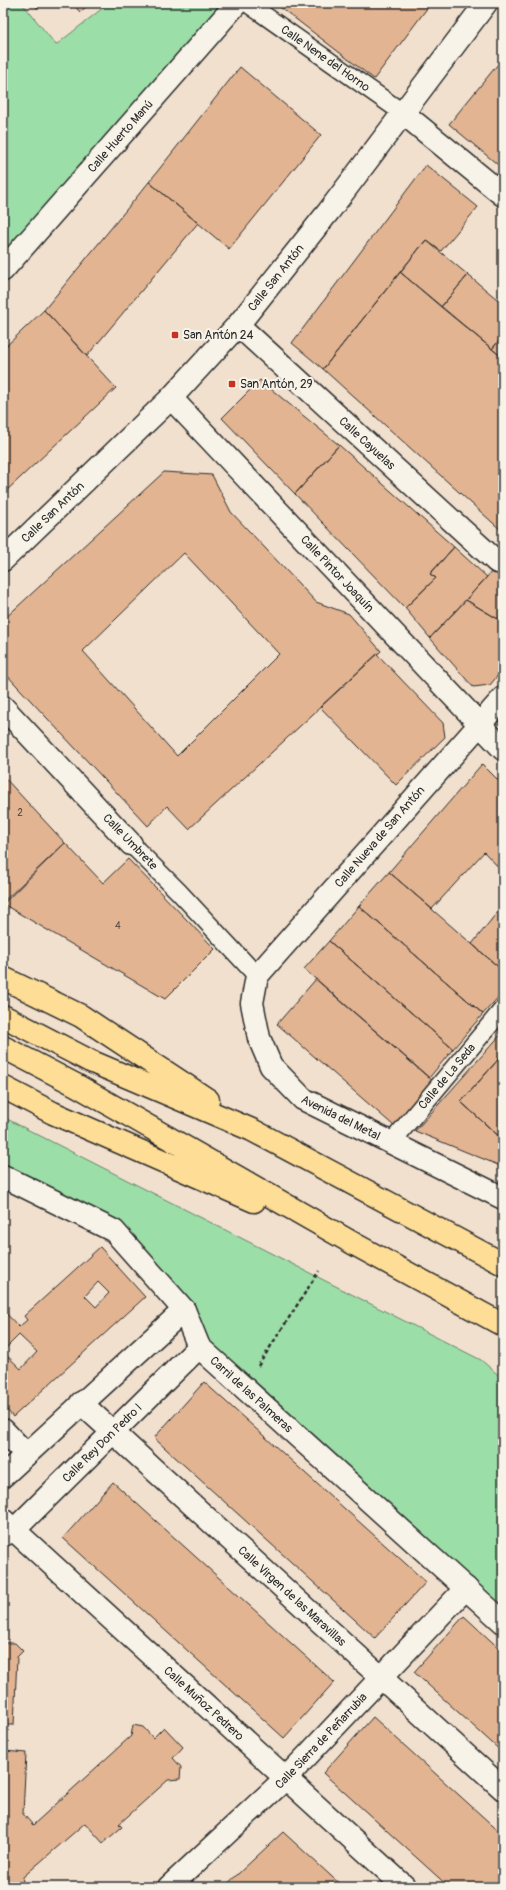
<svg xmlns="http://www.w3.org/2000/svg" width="506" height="1890" viewBox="0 0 506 1890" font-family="Pangolin,sans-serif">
<rect width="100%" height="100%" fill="#f1e0ce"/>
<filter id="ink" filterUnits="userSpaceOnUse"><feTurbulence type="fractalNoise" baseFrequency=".025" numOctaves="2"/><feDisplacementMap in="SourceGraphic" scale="8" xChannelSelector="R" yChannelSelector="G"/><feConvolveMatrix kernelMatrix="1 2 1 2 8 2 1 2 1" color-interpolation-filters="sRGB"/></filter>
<g filter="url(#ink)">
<path fill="#9cdea8" stroke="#64846a" d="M 3,3 L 22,3 L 56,45 L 109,3 L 237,3 L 3,270 Z
M 3,1117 L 481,1360 L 503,1379 L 503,1622 L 199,1347 L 114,1231 L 3,1176 Z"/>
<path fill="#e2b492" stroke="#2b2b2b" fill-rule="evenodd" d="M 34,3 L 44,3 L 37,8 Z
M 72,3 L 91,3 L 80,12 Z
M 283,3 L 431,3 L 374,79 L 280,7 Z
M 503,58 L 503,169 L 449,124 Z
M 240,67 L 321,135 L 229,249 L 149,182 Z
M 426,165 L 478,207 L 441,251 L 426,240 L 323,369 L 292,343 Z
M 149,182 L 198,223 L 87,356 L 44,310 Z
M 426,240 L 468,275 L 441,307 L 400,272 Z
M 400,272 L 503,358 L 503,532 L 323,369 Z
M 468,275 L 503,304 L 503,336 L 492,349 L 441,307 Z
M 44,310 L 116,388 L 5,492 L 3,490 L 3,349 Z
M 503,336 L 503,358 L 492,349 Z
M 260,380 L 339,445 L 295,494 L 222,418 Z
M 339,445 L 454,547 L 430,574 L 436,578 L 405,608 L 295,494 Z
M 164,472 L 212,475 L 231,512 L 316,602 L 349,614 L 381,651 L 189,829 L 167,806 L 148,826 L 3,671 L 3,620 ZM 184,553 L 279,654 L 177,756 L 83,651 Z
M 454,547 L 487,577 L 430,638 L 405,608 L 436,578 L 430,574 Z
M 503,559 L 503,622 L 466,600 Z
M 466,600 L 503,622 L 503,669 L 490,685 L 473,687 L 430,638 Z
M 377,654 L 443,723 L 445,737 L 396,785 L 320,707 Z
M 482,764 L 503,785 L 503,872 L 484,852 L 432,909 L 389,872 Z
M 3,776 L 65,843 L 3,902 Z
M 65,843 L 103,883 L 128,859 L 215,949 L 165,999 L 3,904 Z
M 389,872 L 503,971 L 503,992 L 483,1014 L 359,906 Z
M 503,905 L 503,971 L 472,944 Z
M 359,906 L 483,1014 L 453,1049 L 329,941 Z
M 329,941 L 453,1049 L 429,1078 L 304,969 Z
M 316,979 L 433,1081 L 394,1126 L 277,1024 Z
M 503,1032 L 503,1054 L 461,1102 L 503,1140 L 503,1167 L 415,1131 Z
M 503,1054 L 503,1140 L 461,1102 Z
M 100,1247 L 145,1297 L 13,1417 L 3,1405 L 3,1352 L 21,1369 L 37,1352 L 19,1335 L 3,1351 L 3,1310 L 19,1327 L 27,1320 L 24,1316 ZM 98,1282 L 109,1293 L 96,1307 L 85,1296 Z
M 204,1382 L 426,1582 L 375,1638 L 154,1438 Z
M 113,1482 L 334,1682 L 284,1738 L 63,1538 Z
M 464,1616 L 503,1652 L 503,1753 L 414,1672 Z
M 3,1643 L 15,1643 L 23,1651 L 17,1657 L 14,1725 L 6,1725 L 5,1751 L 26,1753 L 23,1814 L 33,1825 L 131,1736 L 133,1725 L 143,1727 L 153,1738 L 164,1727 L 183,1747 L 173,1758 L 181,1767 L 180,1779 L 168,1780 L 119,1824 L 122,1827 L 103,1843 L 85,1823 L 23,1877 L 22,1887 L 3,1887 Z
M 373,1717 L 503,1835 L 503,1887 L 449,1887 L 323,1773 Z
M 283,1832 L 343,1887 L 224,1887 Z"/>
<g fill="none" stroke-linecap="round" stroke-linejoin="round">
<g stroke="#2b2b2b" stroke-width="20">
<g id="pedestrian">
<path id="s1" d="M 247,3 L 403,113"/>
<path d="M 131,844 L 179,892 L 257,976"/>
<path id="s2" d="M 391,1143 L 503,1009"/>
</g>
</g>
<g stroke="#2b2b2b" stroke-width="25">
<g id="minor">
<path d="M 403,113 L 503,195"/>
<path id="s3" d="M 3,270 L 237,3"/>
<path id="s4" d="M 238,325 L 497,562"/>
<path id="s5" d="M 171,398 L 503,749"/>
<path id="s6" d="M 503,698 L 257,976 L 252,1003 L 259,1038 L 271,1066 L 303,1099 L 503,1198"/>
<path d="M 3,707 L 131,844"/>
<path id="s7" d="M 3,1176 L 114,1231 L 184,1310 L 199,1347 L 503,1622"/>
<path id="s8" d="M 81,1403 L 503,1789"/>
<path d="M 3,1430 L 26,1454"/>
<path d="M 3,1476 L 184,1310"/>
<path id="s9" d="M 3,1520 L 405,1887"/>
<path id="s10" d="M 3,1535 L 14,1530 L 199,1347"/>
<path id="s11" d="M 169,1887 L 286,1778 L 466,1588"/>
</g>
</g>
<g stroke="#2b2b2b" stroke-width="25">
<g id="secondary">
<path id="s12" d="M 3,560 L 171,398 L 238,325 L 329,211 L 486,3"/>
</g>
</g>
<g stroke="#2b2b2b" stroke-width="25">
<path id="motorway" d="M 3,978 L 81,1016 L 208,1100
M 3,1016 L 90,1061 L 252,1130 L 503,1264
M 3,1047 L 76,1085 L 356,1245 L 503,1325
M 3,1087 L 53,1113 L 254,1201"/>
</g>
<path stroke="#2b2b2b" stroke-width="2.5" stroke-dasharray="4 3" stroke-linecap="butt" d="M 258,1366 L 319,1271"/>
<use href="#pedestrian" stroke="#f7f3e8" stroke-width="17"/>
<use href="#minor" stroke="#f7f3e8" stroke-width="22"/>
<use href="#secondary" stroke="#f7f3e8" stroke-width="22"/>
<use href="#motorway" stroke="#fedd96" stroke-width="22"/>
</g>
</g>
<g fill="#c8321e" stroke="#f7f3e8" stroke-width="1.5">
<rect x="171" y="331" width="8" height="8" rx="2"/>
<rect x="228" y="380" width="8" height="8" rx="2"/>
</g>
<g text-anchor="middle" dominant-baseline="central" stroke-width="4" stroke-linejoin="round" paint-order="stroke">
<g font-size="10" fill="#594d45">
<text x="20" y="813">2</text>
<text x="118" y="926">4</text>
</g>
<g font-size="12" fill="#2b2b2b" stroke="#f7f3e8">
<text stroke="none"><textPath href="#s1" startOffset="96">Calle Nene del Horno</textPath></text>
<text stroke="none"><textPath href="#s3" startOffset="178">Calle Huerto Manú</textPath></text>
<text stroke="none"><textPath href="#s12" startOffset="393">Calle San Antón</textPath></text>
<text stroke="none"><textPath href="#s4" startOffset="175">Calle Cayuelas</textPath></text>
<text stroke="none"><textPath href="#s12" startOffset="69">Calle San Antón</textPath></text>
<text stroke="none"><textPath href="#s5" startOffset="242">Calle Pintor Joaquín</textPath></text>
<text transform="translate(380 837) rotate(-49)">Calle Nueva de San Antón</text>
<text transform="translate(130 842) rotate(46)">Calle Umbrete</text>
<text stroke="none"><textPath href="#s2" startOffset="87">Calle de La Seda</textPath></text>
<text stroke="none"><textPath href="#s6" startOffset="553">Avenida del Metal</textPath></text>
<text stroke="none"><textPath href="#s7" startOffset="340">Carril de las Palmeras</textPath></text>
<text stroke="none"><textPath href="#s10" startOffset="136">Calle Rey Don Pedro I</textPath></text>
<text stroke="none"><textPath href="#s8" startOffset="286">Calle Virgen de las Maravillas</textPath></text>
<text stroke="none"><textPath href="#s9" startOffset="272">Calle Muñoz Pedrero</textPath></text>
<text stroke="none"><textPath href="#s11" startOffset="211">Calle Sierra de Peñarrubia</textPath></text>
</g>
<g font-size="12" fill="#2b2b2b" stroke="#f7f3e8" text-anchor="start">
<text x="183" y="335">San Antón 24</text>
<text x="240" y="384">San Antón, 29</text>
</g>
</g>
<rect width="506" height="1890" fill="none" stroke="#f7f3e8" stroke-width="16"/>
<rect x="8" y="8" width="490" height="1874" fill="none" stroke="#2b2b2b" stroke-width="1.5" filter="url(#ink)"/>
</svg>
